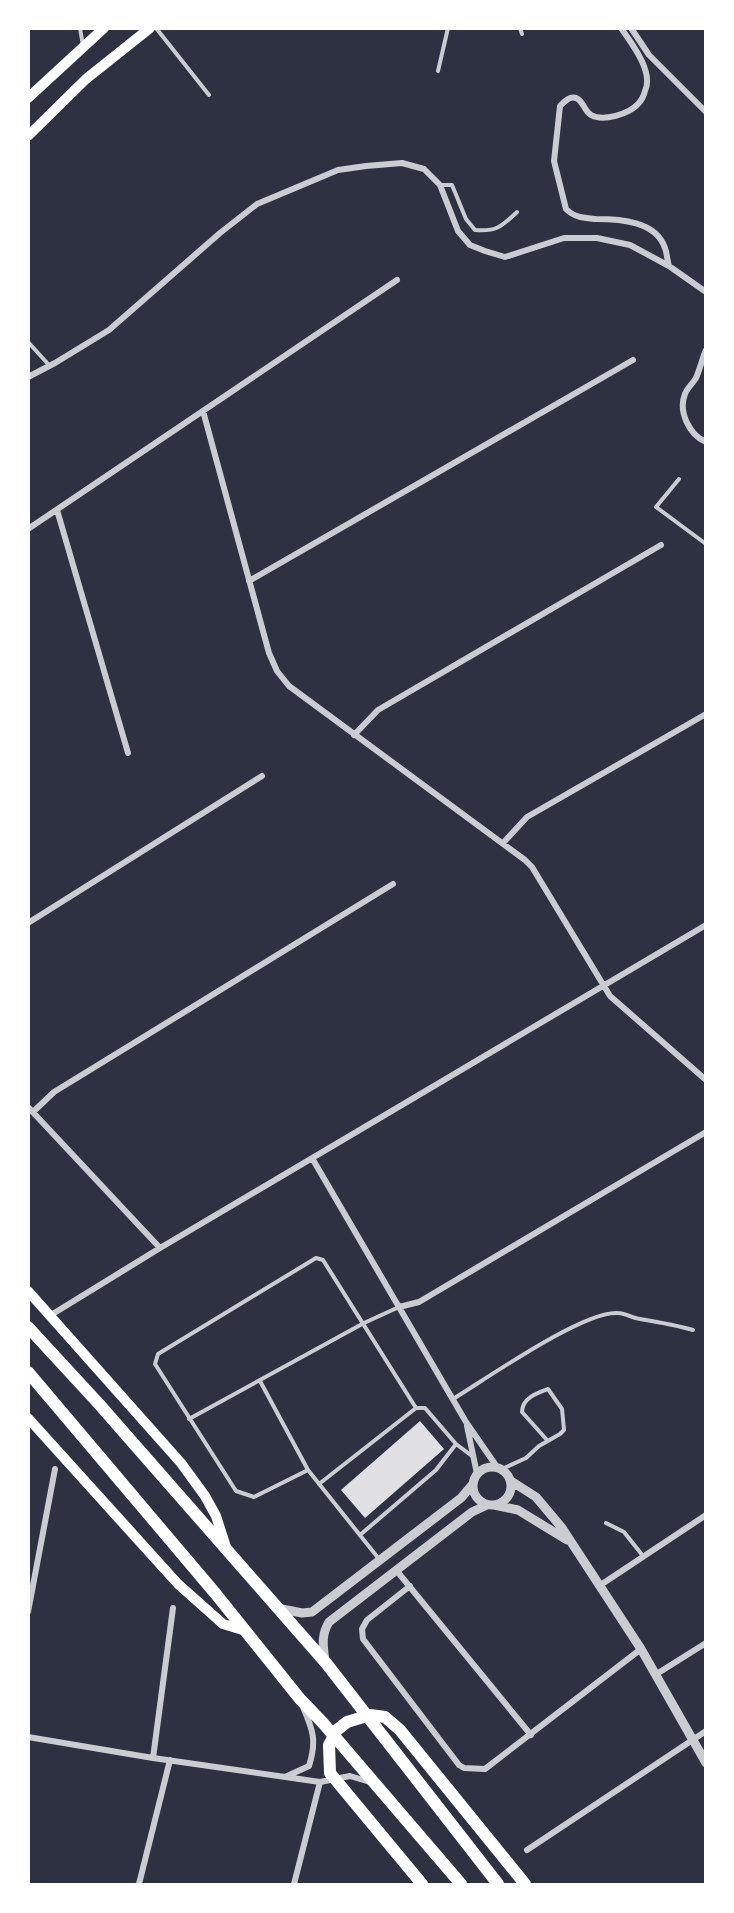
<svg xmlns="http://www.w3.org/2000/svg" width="734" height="1913" viewBox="0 0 734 1913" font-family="'IBM Plex Sans',sans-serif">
<rect width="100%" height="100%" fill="#2d3142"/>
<path fill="#e0e0e3" d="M 420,1421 L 444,1449 L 365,1518 L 341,1490 Z"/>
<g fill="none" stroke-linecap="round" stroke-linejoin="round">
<path stroke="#caccd0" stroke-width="4" d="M 80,28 L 83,46
M 156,28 L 209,95
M 520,28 L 522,34
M 438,71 L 448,28
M 441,185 L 452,185 L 466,219 L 475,230 C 497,232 502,226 517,212
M 28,342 L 49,365
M 679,479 L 656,507 L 706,544
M 260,1381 L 308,1470 L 379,1559
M 453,1399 C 486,1379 584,1310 618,1313 C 625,1313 632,1318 640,1319 C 658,1322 676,1325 693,1330
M 416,1408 L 425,1408 L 456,1444 L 472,1456
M 189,1419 L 364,1323 L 399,1307
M 502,1469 L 526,1458 L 539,1446 L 560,1434 L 564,1430 L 562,1409 L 548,1389 C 537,1393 522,1398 522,1412 L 547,1440
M 308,1470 L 254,1497 L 236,1491 L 155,1364 L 158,1354 L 316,1258 L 323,1260 L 416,1408
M 319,1484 L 416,1408
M 606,1523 L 624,1532 L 643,1556
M 360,1535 L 436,1470 L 456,1444"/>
<path stroke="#caccd0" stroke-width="6" d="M 621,28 C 632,44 654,72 645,91 C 644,95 641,101 638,104 C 629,114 603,122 591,115 C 584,111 583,100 576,98 C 569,96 564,102 560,106 L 554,161 L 566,209 C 575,218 585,218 596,219 C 620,219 656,221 665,248 C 667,253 667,260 669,266
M 631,28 L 649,55 L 706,112
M 706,350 C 702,359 700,369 696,378 C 693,383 687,388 685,394 C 678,411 689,435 706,442
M 28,377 L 55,363 L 109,330 L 220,233 L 257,204 L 338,170 L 366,166 L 402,163 L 424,169 L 440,185 L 458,231 L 470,245 L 485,251 L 505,257 L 564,238 L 597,238 L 630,245 L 669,266 L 706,292
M 203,411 L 269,653 L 277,671 L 289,686 L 525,860 L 532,867 L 610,996 L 706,1080
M 57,510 L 128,753
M 28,529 L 397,280
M 249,581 L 633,360
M 354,735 L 378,710 L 661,545
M 503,843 L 527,817 L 706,714
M 28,923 L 262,776
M 28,1107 L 160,1248
M 33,1112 L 54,1092 L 393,884
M 312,1158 L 466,1422 L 497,1467
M 399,1307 L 419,1302 L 706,1132
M 51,1315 L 160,1248 L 706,925
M 467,1426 L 477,1474
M 396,1570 L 531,1735
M 410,1586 L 367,1620 L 362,1629 L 363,1639 L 459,1765 L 464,1768 L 485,1769 L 641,1649
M 599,1586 L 706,1515
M 28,1612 L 55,1469
M 655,1675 L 706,1643
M 28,1737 L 153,1758 L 320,1782 L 294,1884
M 153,1758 L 173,1608
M 285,1777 L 309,1766 C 317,1741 313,1730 303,1707
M 320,1782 L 350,1776 L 370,1782
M 527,1850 L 706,1731
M 139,1884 L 170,1760"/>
<path stroke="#caccd0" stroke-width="9" d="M473 1486a19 19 0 1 1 38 0a19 19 0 1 1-38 0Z
M 511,1481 L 536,1497 L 562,1528 L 641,1649 L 706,1763
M 494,1505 L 518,1510 L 567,1540
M 277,1608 L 302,1613 L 312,1612 L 461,1498 L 473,1484
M 325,1661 C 323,1646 321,1635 329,1622 L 472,1512 L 487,1505"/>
<path stroke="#fff" stroke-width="10" d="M 28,98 L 104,28
M 28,136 L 86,79 L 150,28
M 28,1291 L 181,1463 L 205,1496 L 216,1516 L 226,1547
M 28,1418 L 178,1584 L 223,1624 L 246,1631"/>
<path stroke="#fff" stroke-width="12" d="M 28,1327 L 99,1404 L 326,1663 L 498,1884
M 28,1372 L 215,1593 L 300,1699 L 323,1723 L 461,1884
M 422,1884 L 330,1773 L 329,1745 L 337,1730 L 347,1722 L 370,1715 L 385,1717 L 400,1730 L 525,1884"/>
</g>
<rect width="734" height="1913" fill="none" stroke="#ffffff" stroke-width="60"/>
</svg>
